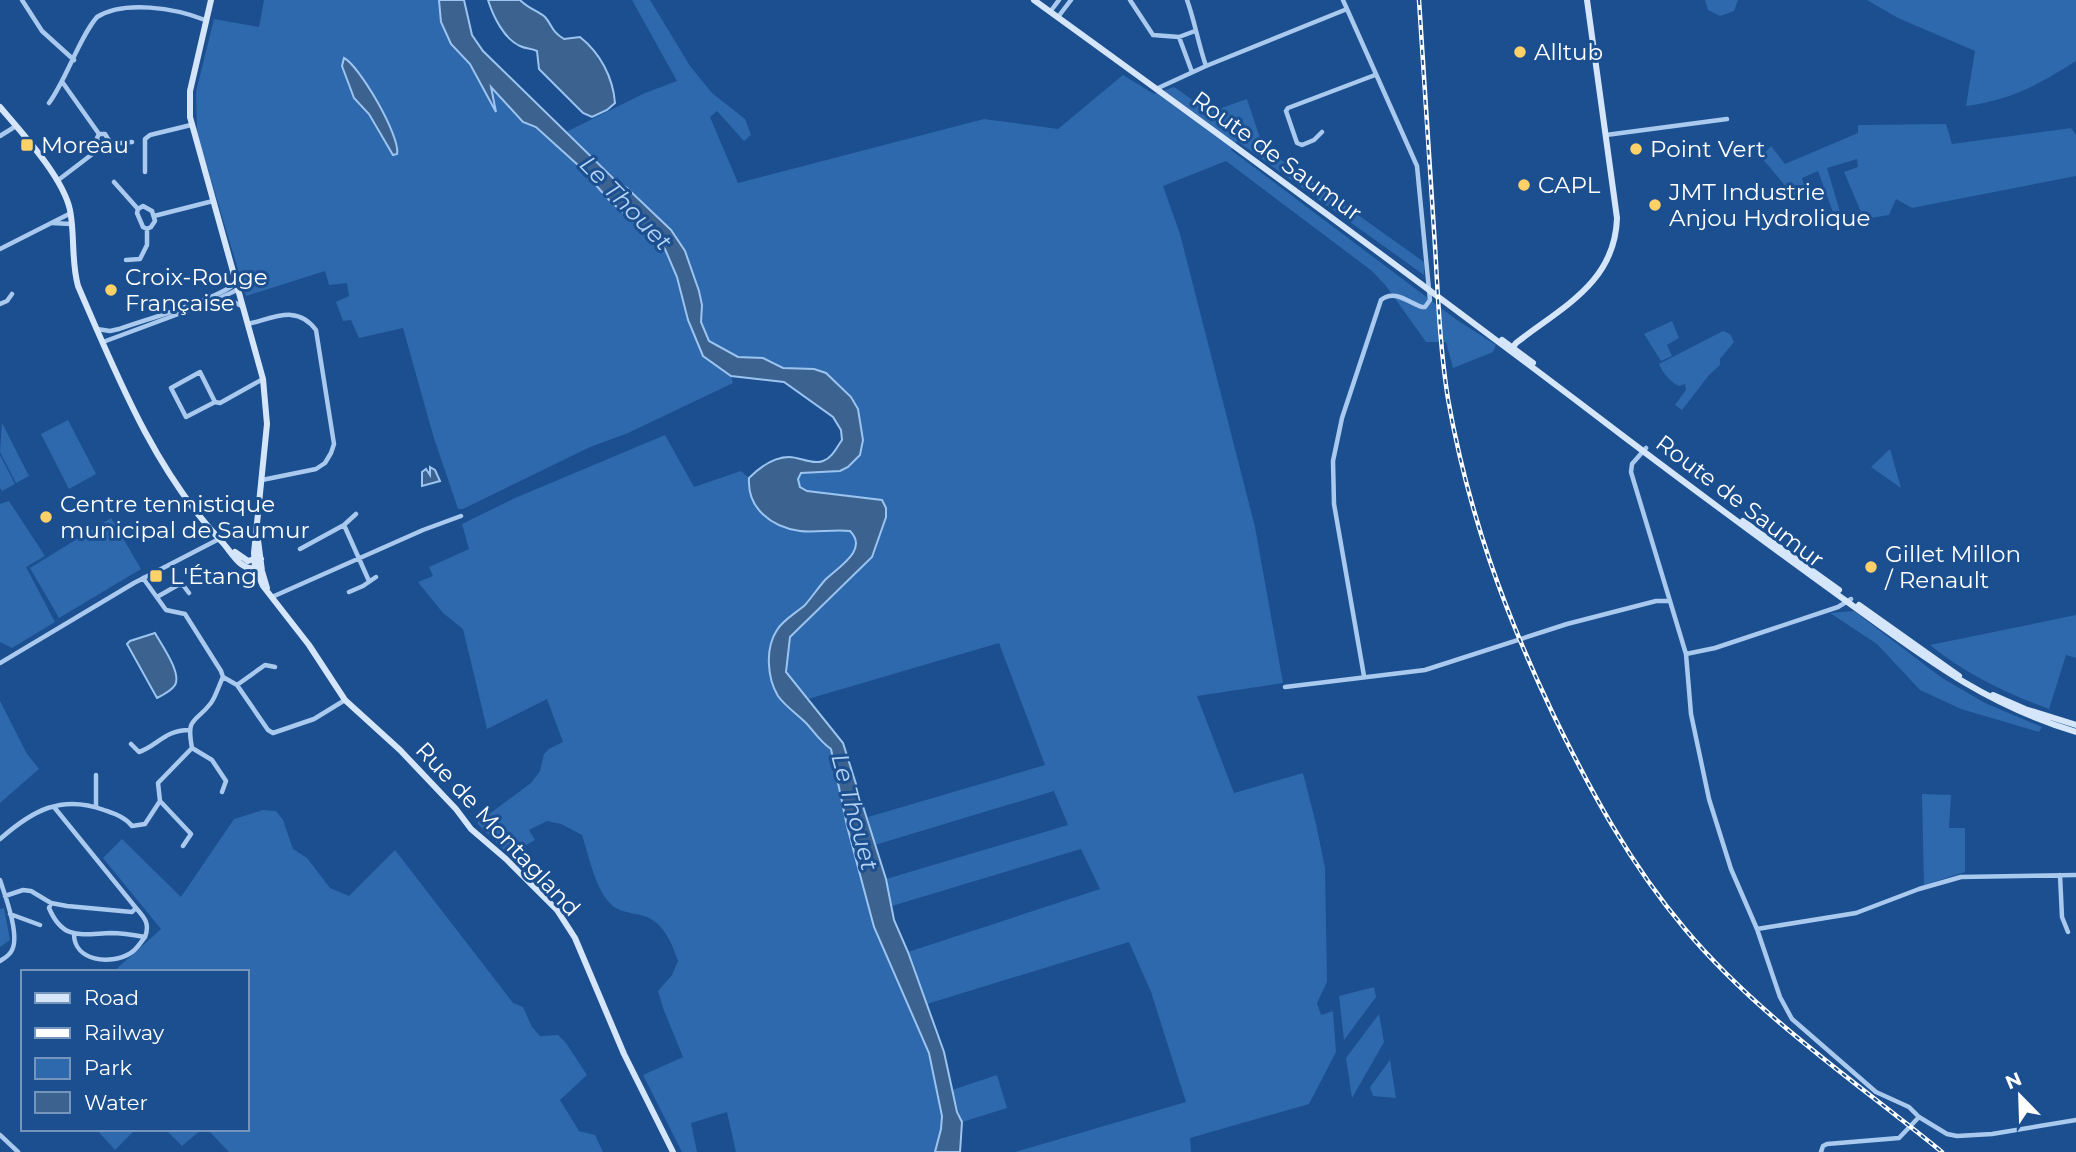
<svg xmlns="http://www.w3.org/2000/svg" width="2076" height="1152" viewBox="0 0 2076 1152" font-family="Montserrat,sans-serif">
<rect width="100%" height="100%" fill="#1b4f8f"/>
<path fill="#2e69ad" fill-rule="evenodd" d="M 264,0 L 439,0 L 441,22 L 451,44 L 470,64 L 495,110 L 490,86 L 523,122 L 536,127 L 579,166 L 610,201 L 665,249 L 677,277 L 688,320 L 703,356 L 731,376 L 733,383 L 628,433 L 590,447 L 463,509 L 458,509 L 433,435 L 403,328 L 359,338 L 351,320 L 343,321 L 336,302 L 349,296 L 347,283 L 329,285 L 325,271 L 246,296 L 197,133 L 196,92 L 214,19 L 259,27 ZM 348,60 C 367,85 391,118 398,148 L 380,135 L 369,114 L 354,98 L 342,66 Z
M 632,0 L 650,0 L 690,66 L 712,93 L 745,119 L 751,135 L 744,141 L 717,111 L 710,117 L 738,183 L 984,119 L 1058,129 L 1123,75 L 1154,94 L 1174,87 L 1210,112 L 1247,99 L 1263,147 L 1424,262 L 1424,275 L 1237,141 L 1231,150 L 1457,320 L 1496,345 L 1493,352 L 1453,368 L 1446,342 L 1426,342 L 1386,286 L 1372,271 L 1226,161 L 1163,186 L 1180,234 L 1255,527 L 1283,683 L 1197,696 L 1234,793 L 1303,773 L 1316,824 L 1325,868 L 1327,982 L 1317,1003 L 1321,1015 L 1333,1011 L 1336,1052 L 1309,1104 L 1190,1138 L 1191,1152 L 1015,1152 L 1186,1102 L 1151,992 L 1129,942 L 927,1004 L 908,952 L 1100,889 L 1081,849 L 892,906 L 886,879 L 1068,825 L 1054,791 L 875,845 L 868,817 L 1045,765 L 999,643 L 808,699 L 786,672 L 790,637 L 872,557 L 886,517 L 872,498 L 807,491 L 800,487 L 798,479 L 801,473 L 840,471 L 863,440 L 858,409 L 851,397 L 834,380 L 783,368 L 770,360 L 738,357 L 709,341 L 701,322 L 702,305 L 671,230 L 566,132 L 645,93 L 677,81 Z
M 1705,0 L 1738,0 L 1734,11 L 1720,16 L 1708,10 Z
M 1867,0 L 2076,0 L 2076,61 C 2036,86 2013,99 1966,106 L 1975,51 L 1898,18 Z
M 1946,124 L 1952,144 L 2071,128 L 2076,135 L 2076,176 L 1912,208 L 1896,199 L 1889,215 L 1864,219 L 1844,172 L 1858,167 L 1857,159 L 1827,168 L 1840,212 L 1834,215 L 1818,171 L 1802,178 L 1805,189 L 1799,197 L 1793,195 L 1761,157 L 1771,146 L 1785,164 L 1858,133 L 1858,125 Z
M 1672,321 L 1679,338 L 1667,345 L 1672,356 L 1661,361 L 1644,334 Z
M 1723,331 L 1730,334 L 1734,342 L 1720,359 L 1720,365 L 1709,375 L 1682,410 L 1675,405 L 1686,390 L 1685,384 L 1679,386 C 1671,383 1662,372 1659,364 Z
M 68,420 L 96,474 L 69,489 L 41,434 Z
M 2,423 L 29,476 L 16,483 L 0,452 Z
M 665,435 L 694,487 L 741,471 L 749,478 L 748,490 L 833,529 L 850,531 L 855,536 L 856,546 L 852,555 L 826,579 L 805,605 L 777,629 L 779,698 L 807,724 L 823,744 L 831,749 L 847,826 L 874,927 L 929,1053 L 942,1116 L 941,1129 L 935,1152 L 736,1152 L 727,1112 L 691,1123 L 697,1152 L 682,1152 L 643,1075 L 683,1057 L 663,1008 L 658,991 L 672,975 L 678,961 C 672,944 665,925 647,917 C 634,912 618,914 608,901 C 594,884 589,856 582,835 L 561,824 L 547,821 L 529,830 L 535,840 L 509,855 L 477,823 L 531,783 L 540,771 L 544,754 L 549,749 L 563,742 L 547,699 L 487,729 L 463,629 L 443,613 L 418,582 L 433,576 L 429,567 L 469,549 L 462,524 L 515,498 Z
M 1890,449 L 1901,488 L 1871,467 Z
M 0,455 L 15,484 L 2,491 L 0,488 Z
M 9,501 L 45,556 L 26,567 L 55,622 L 12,648 L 0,642 L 0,504 Z
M 111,518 L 141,569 L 59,618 L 30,568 Z
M 1854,611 L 1942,678 L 1985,703 L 2042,727 L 2039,732 L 1961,709 L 1920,690 L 1877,644 L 1830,613 Z
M 2076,615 L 2076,658 L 2066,655 L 2049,709 C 2004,692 1967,675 1930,645 Z
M 0,701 L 27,754 L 39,769 L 0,803 Z
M 1922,794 L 1951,795 L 1949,828 L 1965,828 L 1965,872 L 1924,885 Z
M 263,810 L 276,811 L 283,820 L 293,849 L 307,858 L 330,888 L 349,896 L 395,850 L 513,1003 L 523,1007 L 532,1027 L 540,1036 L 558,1035 L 566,1043 L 587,1075 L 560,1100 L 579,1131 L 595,1135 L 603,1152 L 229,1152 L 207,1129 L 247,1129 L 247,972 L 113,972 L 161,929 L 103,858 L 122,839 L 181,897 L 234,819 Z
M 4,908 L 10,940 L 0,947 L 0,909 Z
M 1374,987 L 1376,997 L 1344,1040 L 1339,996 Z
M 1379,1014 L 1384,1042 L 1352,1098 L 1346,1058 Z
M 1390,1060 L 1396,1098 L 1373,1096 L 1370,1087 Z
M 997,1075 L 1007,1108 L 962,1122 L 952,1090 Z
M 96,1129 L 136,1129 L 115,1150 Z
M 165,1129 L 202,1129 L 182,1146 Z"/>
<path fill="#3c6290" stroke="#9cc4f0" stroke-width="2" d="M 439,0 L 464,0 L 472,35 L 483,51 L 615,180 L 627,188 L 671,230 L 685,251 L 699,291 L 702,305 L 701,322 L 709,341 L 738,357 L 763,358 L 783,368 L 814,369 L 826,373 L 851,397 L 858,409 L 863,440 L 860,455 L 848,467 L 840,471 L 801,473 L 798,479 L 800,487 L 807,491 L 882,500 L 886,508 L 886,517 L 872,557 L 790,637 L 786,672 L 843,743 L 886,879 L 894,920 L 908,952 L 944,1052 L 957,1112 L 962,1122 L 960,1152 L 935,1152 L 941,1129 L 942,1116 L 929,1053 L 874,927 L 847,826 L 831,749 C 820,742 814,731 805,722 C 797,714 785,706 778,696 C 767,678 765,648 777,630 C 783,620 796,613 805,605 C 812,597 818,588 825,580 C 838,567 869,550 850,531 C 833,529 816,533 800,531 C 771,527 747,508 749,478 C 760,467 773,457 789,457 C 800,457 812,465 823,461 C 832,458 837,447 842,440 L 841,430 L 833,417 L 784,382 L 731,376 L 703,356 L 688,320 L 677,277 L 665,249 L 610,201 L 579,166 L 536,127 L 523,122 L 491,87 L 496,112 L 470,64 L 451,44 L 441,22 Z
M 488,0 L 520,0 C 529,9 538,11 545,17 C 553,26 551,31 564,39 L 580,37 C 600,53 613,77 615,103 L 607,110 L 592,117 L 583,113 L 539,69 L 537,51 C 531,48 526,49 520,46 C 504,39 493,16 488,0 Z
M 344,58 C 359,65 401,137 397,154 L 393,155 L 369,114 L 354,98 L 342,66 Z
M 430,467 L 435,470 L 440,481 L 422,486 L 422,472 L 426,469 L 430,475 Z
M 155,633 C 161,644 182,673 175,685 C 172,690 163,695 157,698 L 127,644 L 130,641 Z"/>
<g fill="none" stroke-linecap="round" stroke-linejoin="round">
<path stroke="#a9c9ee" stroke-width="4.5" d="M 22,0 L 42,31 L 74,60
M 1130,0 L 1153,35 L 1179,37 L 1192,72
M 1187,0 C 1195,22 1198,43 1206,66 L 1347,9
M 1343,0 L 1417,166 L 1430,300 L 1425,307 L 1422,307 C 1408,302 1394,289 1381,300 L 1342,418 L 1333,461 L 1334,504 L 1364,676
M 1050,12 L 1059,0
M 1058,17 L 1071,0
M 1179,37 L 1195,31
M 63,83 L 99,134 L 105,134 L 111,144 L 107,149 L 99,149 L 97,138 L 99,134
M 1156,89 L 1206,66
M 49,103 C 67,78 79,38 97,17 C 124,0 175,8 205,20
M 1322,132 L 1314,140 L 1302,145 L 1297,143 L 1286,111 L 1288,108 L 1375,75
M 1606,135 L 1727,119
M 0,136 L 16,126
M 111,144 L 132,142
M 145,172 L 145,139 L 150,135 L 191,125
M 57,181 L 99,149
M 114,182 L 138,209
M 143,206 L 152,211 L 155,221 L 151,227 L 147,229 L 143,227 L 137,213 L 138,209 Z
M 154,216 L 213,201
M 52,223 L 71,224
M 0,249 L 71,213
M 126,260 L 140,259 L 147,245 L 147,229
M 220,298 L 239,289
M 0,304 L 7,301 L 12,294
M 248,324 C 274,318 297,304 316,330 L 334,444 L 331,453 L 325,463 L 316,469 L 262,480
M 97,329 L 110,331 L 119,329 C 147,319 216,300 236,283
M 103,342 L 216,300 C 227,299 234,301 243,307
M 215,402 L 200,372 L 171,388 L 186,417 L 215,402 L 220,403 L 263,379
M 1646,448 L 1632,464 L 1631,472 L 1686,654 L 1691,714 L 1709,799 L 1731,869 L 1757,929 L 1780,997 L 1792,1019 L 1876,1092 L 1909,1107 L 1919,1117 L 1947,1134 L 1957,1136 L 1992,1134 L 2076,1120
M 344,525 L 369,581
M 300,549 L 344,525 L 356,514
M 143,578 L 166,610 L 185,614 L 221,671 L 223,677 C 219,685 216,696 211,703 C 195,724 186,716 192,748 L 212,760 L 226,781 L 222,792
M 349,592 L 363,586 L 376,577
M 157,597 L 178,585 L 183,585 L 189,593
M 272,597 L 423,530 L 461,516
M 1686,654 L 1715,648 L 1838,607 L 1851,599
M 0,663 L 134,583 L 219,539
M 223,677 L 237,685 L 268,730 L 273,733 L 314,719 L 345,700
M 237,685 L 265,665 L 275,667
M 1285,687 L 1425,670 L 1567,624 L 1656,601 L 1669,601
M 131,744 L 139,752 C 157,746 165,730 189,730
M 96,807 L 96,775
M 0,839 C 32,811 61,794 104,810 C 115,814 125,817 132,826 L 145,824 L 160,801
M 183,846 L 191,834 L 160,801 L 158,783 L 192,748
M 2060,875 L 2062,917 L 2068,932
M 0,880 C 5,895 20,935 12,950 C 10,955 5,958 0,961
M 5,896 L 23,890 L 31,891 L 51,903 L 67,906 L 132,912 L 136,908 L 54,807
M 51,903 L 49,908 C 63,941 81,934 111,933 C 122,933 134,935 145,937 C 150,924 145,918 136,908
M 10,914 L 40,925
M 1757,929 L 1856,913 L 1919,889 L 1961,877 L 2076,875
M 74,935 C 75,961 110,965 129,954 C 136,951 140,943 145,937
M 0,1135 L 18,1152
M 1821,1152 L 1823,1146 L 1827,1144 L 1899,1138 L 1919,1117"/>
<path stroke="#d6e6fa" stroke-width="6" d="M 211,0 L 190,91 L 190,117 L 263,379 L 267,424 L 254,553 L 255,568 L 263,586 L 309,645 L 345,700 L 400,750 L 456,809 L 471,829 L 506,859 L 557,910 L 575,938 L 624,1054 L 673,1152
M 1034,0 C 1233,144 1431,290 1627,439 C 1700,494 1774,549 1849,603 C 1925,658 1984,704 2076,732
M 0,107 C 22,133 63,177 70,210 C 75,235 71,261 78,286 C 117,376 155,472 223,543 C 232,553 240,570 255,568 L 261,559
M 1502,340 L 1533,363
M 1511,350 L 1516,343 C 1562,307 1615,283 1617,218 L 1587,0
M 1743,521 L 1839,590
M 258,540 L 262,571 L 267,588
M 235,552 L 248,561 L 254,559
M 1859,605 L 1959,676
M 1993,695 L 2025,709 L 2076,725"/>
<g stroke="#fff" stroke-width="4.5">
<path id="rail" d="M 1419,0 C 1424,82 1429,164 1435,246 C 1438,297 1440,349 1448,399 C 1468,512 1504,611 1553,714 C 1590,790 1630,864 1685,929 C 1758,1016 1855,1081 1942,1152"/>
</g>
<use href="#rail" stroke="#1b4f8f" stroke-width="2" stroke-dasharray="5" stroke-linecap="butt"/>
</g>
<g fill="#ffd166" stroke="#1b4f8f" stroke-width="2.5">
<circle cx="1520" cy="52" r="7"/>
<rect x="20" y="138" width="14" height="14" rx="3.5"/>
<circle cx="1636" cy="149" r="7"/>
<circle cx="1524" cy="185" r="7"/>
<circle cx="1655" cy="205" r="7"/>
<circle cx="111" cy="290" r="7"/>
<circle cx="46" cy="517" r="7"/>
<circle cx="1871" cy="567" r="7"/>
<rect x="149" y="569" width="14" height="14" rx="3.5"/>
</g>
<g text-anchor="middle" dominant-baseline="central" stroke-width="6" stroke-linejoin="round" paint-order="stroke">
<g font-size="23" fill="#fff" stroke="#1b4f8f" text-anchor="start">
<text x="1534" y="52">Alltub</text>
<text x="41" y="145">Moreau</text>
<text x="1650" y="149">Point Vert</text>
<text x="1538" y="185">CAPL</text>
<text x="1669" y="192">JMT Industrie<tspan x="1669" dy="26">Anjou Hydrolique</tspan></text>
<text x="125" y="277">Croix-Rouge<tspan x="125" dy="26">Française</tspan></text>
<text x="60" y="504">Centre tennistique<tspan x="60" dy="26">municipal de Saumur</tspan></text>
<text x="1885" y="554">Gillet Millon<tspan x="1885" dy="26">/ Renault</tspan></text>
<text x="170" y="576">L'Étang</text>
</g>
<g font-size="23" fill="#fff" stroke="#1b4f8f">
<text transform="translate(1277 156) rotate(36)">Route de Saumur</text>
<text transform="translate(1740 501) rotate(37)">Route de Saumur</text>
<text transform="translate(498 829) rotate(47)">Rue de Montagland</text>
</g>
<g font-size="24" font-style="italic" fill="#b5d3f5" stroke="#1b4f8f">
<text transform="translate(626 203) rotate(46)">Le Thouet</text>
<text transform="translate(855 812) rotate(75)">Le Thouet</text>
</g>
</g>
<rect x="21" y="970" width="228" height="161" fill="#1b4f8f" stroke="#7695bc" stroke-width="2"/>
<rect x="35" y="993" width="35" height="10" fill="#d6e6fa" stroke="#7695bc" stroke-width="2"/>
<text x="84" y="1005" font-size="21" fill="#ffffff">Road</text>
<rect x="35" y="1028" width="35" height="10" fill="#ffffff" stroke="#7695bc" stroke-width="2"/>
<text x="84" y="1040" font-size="21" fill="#ffffff">Railway</text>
<rect x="35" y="1058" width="35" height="21" fill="#2e69ad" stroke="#7695bc" stroke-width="2"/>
<text x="84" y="1075" font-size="21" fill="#ffffff">Park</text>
<rect x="35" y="1092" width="35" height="21" fill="#3c6290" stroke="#7695bc" stroke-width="2"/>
<text x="84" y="1110" font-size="21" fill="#ffffff">Water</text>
<g transform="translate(2020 1096) rotate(337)" stroke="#1b4f8f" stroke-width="5" paint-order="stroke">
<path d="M0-5L12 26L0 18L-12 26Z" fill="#ffffff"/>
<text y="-10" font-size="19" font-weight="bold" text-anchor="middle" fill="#ffffff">N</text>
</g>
</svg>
